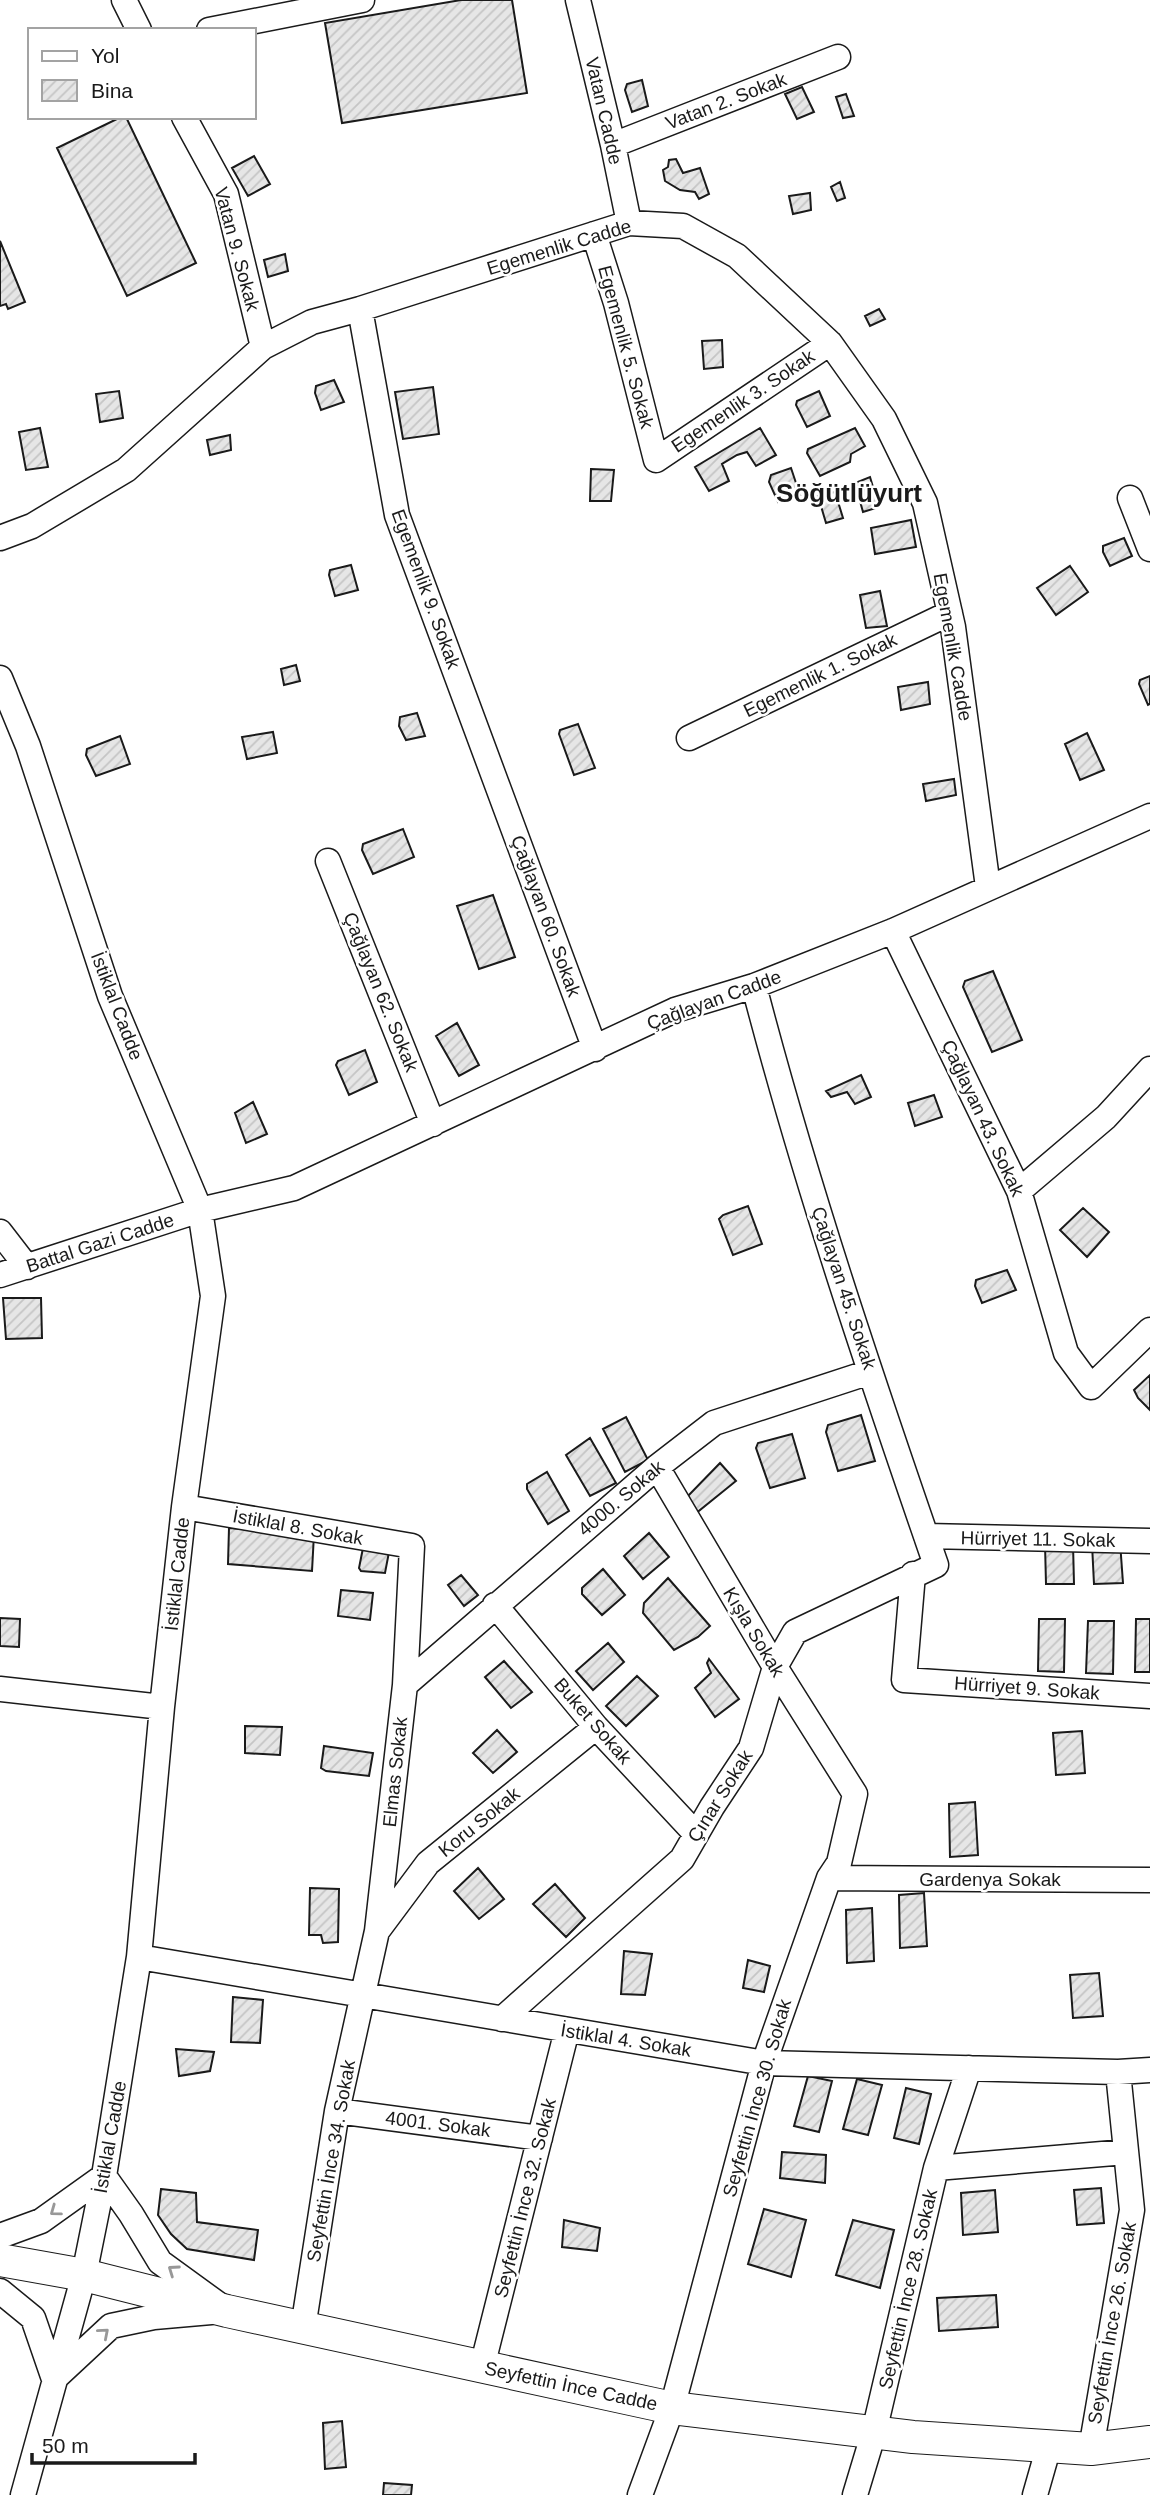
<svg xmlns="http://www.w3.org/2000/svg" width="1150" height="2495" viewBox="0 0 1150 2495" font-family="Helvetica,sans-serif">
<defs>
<pattern id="building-hatch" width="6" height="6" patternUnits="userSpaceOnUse" patternTransform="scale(1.75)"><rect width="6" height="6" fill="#e6e6e6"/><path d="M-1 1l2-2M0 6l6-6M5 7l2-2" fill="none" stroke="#c5c5c5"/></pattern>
</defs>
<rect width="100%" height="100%" fill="#fff"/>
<path fill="url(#building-hatch)" stroke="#1a1a1a" stroke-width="2" d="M 461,0 L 512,0 L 527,93 L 342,123 L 325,23 Z
M 642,80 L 648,106 L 632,112 L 625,90 L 627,84 Z
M 802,87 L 814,112 L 797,119 L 785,94 Z
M 846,94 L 854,116 L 843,118 L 836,97 Z
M 121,117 L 126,117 L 196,263 L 127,296 L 57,148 Z
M 254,156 L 270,184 L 248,196 L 232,168 Z
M 676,159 L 683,173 L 700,168 L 709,194 L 699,199 L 695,192 L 680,190 L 665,181 L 663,170 L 668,167 L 669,160 Z
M 840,182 L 845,198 L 837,201 L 831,187 Z
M 810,193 L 811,210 L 793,214 L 789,196 Z
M 0,241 L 25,302 L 8,309 L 6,304 L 0,306 Z
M 285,254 L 288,271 L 268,277 L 264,260 Z
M 879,309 L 885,319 L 870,326 L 865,316 Z
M 722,340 L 723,367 L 704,369 L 702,341 Z
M 334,380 L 344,402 L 321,410 L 315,393 L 316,386 Z
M 433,387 L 439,434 L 403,439 L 395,392 Z
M 119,391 L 123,418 L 100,422 L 96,394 Z
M 819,391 L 830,416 L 807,427 L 796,405 L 797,401 Z
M 40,428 L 48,467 L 26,470 L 19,432 Z
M 760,428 L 776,455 L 756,466 L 747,452 L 737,455 L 722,464 L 729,481 L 709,491 L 695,467 Z
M 855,428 L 865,446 L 851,454 L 850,462 L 820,476 L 807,453 L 808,449 Z
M 230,435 L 231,450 L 210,455 L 207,440 Z
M 791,468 L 800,495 L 778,502 L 769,482 L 771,475 Z
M 591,469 L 614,470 L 611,501 L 590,501 Z
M 870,477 L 879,507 L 863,512 L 855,483 Z
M 835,492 L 843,518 L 826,523 L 818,496 Z
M 911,520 L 916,547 L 875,554 L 871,528 Z
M 1124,538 L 1132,556 L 1110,566 L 1103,552 L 1103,546 Z
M 351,565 L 358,590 L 335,596 L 329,575 L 330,570 Z
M 1070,566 L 1088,592 L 1056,615 L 1037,588 Z
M 880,591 L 887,626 L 866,628 L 860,595 Z
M 296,665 L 300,681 L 284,685 L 281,669 Z
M 1150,676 L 1150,704 L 1148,705 L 1139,684 L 1140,680 Z
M 928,682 L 930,704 L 901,710 L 898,687 Z
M 417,713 L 425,736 L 406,740 L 399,726 L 400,717 Z
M 578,724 L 595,768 L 574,775 L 559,734 L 560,730 Z
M 273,732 L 277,753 L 247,759 L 242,737 Z
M 1087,733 L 1104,770 L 1080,780 L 1065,744 Z
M 120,736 L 130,764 L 96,776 L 86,755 L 87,749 Z
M 954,779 L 956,795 L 926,801 L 923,784 Z
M 403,829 L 414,857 L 373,874 L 362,850 L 363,844 Z
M 493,895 L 515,957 L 479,969 L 457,906 Z
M 993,971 L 1022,1040 L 992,1052 L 963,987 L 965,981 Z
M 457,1023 L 479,1065 L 459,1076 L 436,1036 Z
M 365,1050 L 377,1082 L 349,1095 L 336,1065 L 338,1061 Z
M 861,1075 L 871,1097 L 855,1104 L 847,1092 L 831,1097 L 826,1091 Z
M 934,1095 L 942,1117 L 915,1126 L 908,1103 Z
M 253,1102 L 267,1134 L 246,1143 L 235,1113 Z
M 748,1206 L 762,1244 L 733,1255 L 719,1219 L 723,1215 Z
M 1083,1208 L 1109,1232 L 1087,1257 L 1060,1230 Z
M 1007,1270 L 1016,1290 L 982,1303 L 975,1286 L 976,1280 Z
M 3,1298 L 41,1298 L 42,1338 L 6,1339 Z
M 1150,1375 L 1150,1410 L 1138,1398 L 1134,1390 Z
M 861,1415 L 875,1461 L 838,1471 L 826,1432 L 828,1425 Z
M 626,1417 L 648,1460 L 625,1472 L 603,1429 Z
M 792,1434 L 805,1478 L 770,1488 L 756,1448 L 758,1443 Z
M 590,1438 L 616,1483 L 590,1496 L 566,1455 Z
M 720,1463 L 736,1481 L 695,1514 L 684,1500 Z
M 547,1472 L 569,1511 L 548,1524 L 527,1489 L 527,1484 Z
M 229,1528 L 314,1534 L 312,1571 L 228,1564 Z
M 649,1533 L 669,1557 L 643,1579 L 624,1556 Z
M 1120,1542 L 1123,1583 L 1094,1584 L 1092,1544 Z
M 1045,1544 L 1073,1544 L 1074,1584 L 1046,1584 Z
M 363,1548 L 389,1552 L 385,1573 L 361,1571 L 359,1568 Z
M 603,1569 L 625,1595 L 602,1615 L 582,1594 L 582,1588 Z
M 461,1575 L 478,1595 L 464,1606 L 448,1585 Z
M 668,1578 L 710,1626 L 698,1637 L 674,1650 L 643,1613 L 644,1603 Z
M 341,1590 L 373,1593 L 370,1620 L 338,1616 Z
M 0,1618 L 20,1619 L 19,1647 L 0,1646 Z
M 1039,1619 L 1065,1619 L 1064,1672 L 1038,1671 Z
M 1136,1619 L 1150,1619 L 1150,1672 L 1135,1672 Z
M 1088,1621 L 1114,1621 L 1113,1674 L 1086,1673 Z
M 608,1643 L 624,1662 L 593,1690 L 576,1671 Z
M 709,1659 L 739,1699 L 715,1717 L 695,1688 L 711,1673 L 707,1663 Z
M 504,1661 L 532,1692 L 511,1708 L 485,1677 Z
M 637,1676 L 658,1696 L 626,1726 L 606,1706 Z
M 245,1726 L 282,1727 L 280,1755 L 245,1753 Z
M 497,1730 L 517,1752 L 493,1773 L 473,1753 Z
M 1082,1731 L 1085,1773 L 1056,1775 L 1053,1733 Z
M 324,1746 L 373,1753 L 369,1776 L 326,1771 L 321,1768 Z
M 975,1802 L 978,1855 L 950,1857 L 949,1804 Z
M 478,1868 L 504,1899 L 479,1919 L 454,1891 Z
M 555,1884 L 585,1918 L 566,1937 L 533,1904 Z
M 310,1888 L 339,1889 L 338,1942 L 323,1943 L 321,1935 L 309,1935 Z
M 924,1893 L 927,1946 L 900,1948 L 899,1895 Z
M 872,1908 L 874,1961 L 847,1963 L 846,1910 Z
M 624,1951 L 652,1954 L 645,1995 L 621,1994 Z
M 748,1960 L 770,1966 L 764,1992 L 743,1988 Z
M 1099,1973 L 1103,2016 L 1073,2018 L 1070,1975 Z
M 233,1997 L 263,2000 L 260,2043 L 231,2042 Z
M 176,2049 L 214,2052 L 210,2071 L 179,2076 Z
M 808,2076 L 832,2081 L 819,2132 L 794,2126 Z
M 857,2079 L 882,2085 L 868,2135 L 843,2129 Z
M 906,2088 L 931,2094 L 919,2144 L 894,2138 Z
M 782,2152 L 826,2155 L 825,2183 L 780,2178 Z
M 1101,2188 L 1104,2223 L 1077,2225 L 1074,2190 Z
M 161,2189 L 196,2193 L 197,2222 L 258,2230 L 254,2260 L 187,2249 L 171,2234 L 158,2215 Z
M 995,2190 L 998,2232 L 963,2235 L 961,2193 Z
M 764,2209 L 806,2220 L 791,2277 L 748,2264 Z
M 564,2220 L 600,2228 L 597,2251 L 562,2247 Z
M 853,2220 L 894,2230 L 880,2288 L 836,2275 Z
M 996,2295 L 998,2327 L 939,2331 L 937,2298 Z
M 342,2421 L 346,2467 L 325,2469 L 323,2423 Z
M 384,2483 L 412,2485 L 411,2495 L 383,2495 Z"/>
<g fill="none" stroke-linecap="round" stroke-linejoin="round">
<g stroke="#1a1a1a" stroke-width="27">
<path id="minor" d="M 124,0 L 139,30
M 578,0 L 613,145 L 629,223
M 209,30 L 362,0
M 184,117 L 226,194 L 263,347
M 613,145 L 838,57
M 594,234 L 616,303 L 656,460 L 830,343
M 360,309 L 397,515 L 595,1049
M 1130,498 L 1150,549
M 0,538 L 32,526 L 126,470 L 263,347 L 312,322 L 360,309 L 629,223 L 683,226 L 737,256 L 830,343 L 884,419 L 925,503 L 953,627 L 988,887
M 0,678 L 28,746 L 110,996 L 200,1210 L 213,1296 L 184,1507 L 162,1707 L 139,1957 L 104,2176 L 84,2275 L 23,2495
M 689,738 L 950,613
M 328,861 L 433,1124
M 893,931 L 1019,1191 L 1066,1353 L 1091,1387 L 1150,1330
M 1019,1191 L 1106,1117 L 1150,1069
M 0,1232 L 27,1267
M 0,1275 L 200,1210 L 294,1188 L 675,1010 L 754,986 L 893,931 L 1150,816
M 184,1507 L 412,1546 L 405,1685 L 377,1931 L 337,2111 L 303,2328
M 926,1536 L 1150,1541
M 913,1574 L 904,1680 L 1150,1696
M 495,1605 L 596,1727 L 695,1833
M 405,1685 L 657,1467 L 714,1423 L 870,1372
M 0,1689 L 162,1707
M 829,1878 L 1150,1880
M 378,1930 L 428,1863 L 596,1727
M 139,1957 L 764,2063 L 1118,2072 L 1150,2070
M 502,2019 L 682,1859 L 712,1807 L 751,1748 L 775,1667 L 795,1632 L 936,1565 C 870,1374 805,1182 754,986
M 337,2111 L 540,2138
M 936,2168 L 969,2068
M 0,2236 L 41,2221 L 104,2176 L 131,2214 L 160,2262 L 222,2307
M 0,2291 L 33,2318 L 54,2379 L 111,2326 L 154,2317 L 211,2312
M 482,2367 L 567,2030
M 1091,2449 L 1132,2210 L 1118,2072
M 640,2495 L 672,2408 L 764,2063 L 829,1878 L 839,1863 L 855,1794 L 775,1667 L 657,1467
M 855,2495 L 874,2432 L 936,2168 L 1126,2152
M 1035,2495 L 1049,2446"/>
</g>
<g stroke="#1a1a1a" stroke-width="34">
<path id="major" d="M 0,2260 L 84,2275 L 227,2311 L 672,2408 L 913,2437 L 1091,2449 L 1150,2442"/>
</g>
<use href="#minor" stroke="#fff" stroke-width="24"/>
<use href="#major" stroke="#fff" stroke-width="32"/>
</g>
<defs><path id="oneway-chevron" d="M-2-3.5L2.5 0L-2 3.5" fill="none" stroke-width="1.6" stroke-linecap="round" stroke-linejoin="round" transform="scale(1.75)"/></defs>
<g stroke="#989898">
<use href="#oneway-chevron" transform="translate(55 2211) rotate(144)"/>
<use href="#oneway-chevron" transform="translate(173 2270) rotate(-145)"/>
<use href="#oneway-chevron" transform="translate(104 2333) rotate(-41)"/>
</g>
<g text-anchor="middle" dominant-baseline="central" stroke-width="5" stroke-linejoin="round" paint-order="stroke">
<g font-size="19" fill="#1a1a1a" stroke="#fff">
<text transform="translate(726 101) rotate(-21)">Vatan 2. Sokak</text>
<text transform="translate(604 111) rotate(77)">Vatan Cadde</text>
<text transform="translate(559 247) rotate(-17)">Egemenlik Cadde</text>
<text transform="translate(237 249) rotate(75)">Vatan 9. Sokak</text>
<text transform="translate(626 347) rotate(75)">Egemenlik 5. Sokak</text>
<text transform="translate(743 401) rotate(-34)">Egemenlik 3. Sokak</text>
<text transform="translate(426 589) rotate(70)">Egemenlik 9. Sokak</text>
<text transform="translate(953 647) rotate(80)">Egemenlik Cadde</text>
<text transform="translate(820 675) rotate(-26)">Egemenlik 1. Sokak</text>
<text transform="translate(546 916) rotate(70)">Çağlayan 60. Sokak</text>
<text transform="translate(381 992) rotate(68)">Çağlayan 62. Sokak</text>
<text transform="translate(714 1000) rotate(-20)">Çağlayan Cadde</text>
<text transform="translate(117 1006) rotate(69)">İstiklal Cadde</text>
<text transform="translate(983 1118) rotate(65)">Çağlayan 43. Sokak</text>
<text transform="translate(100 1243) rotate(-18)">Battal Gazi Cadde</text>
<text transform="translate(844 1288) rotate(72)">Çağlayan 45. Sokak</text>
<text transform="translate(621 1498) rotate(-40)">4000. Sokak</text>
<text transform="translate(298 1527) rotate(10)">İstiklal 8. Sokak</text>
<text transform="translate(1038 1539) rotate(1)">Hürriyet 11. Sokak</text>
<text transform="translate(177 1574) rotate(-84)">İstiklal Cadde</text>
<text transform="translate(754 1632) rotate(59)">Kışla Sokak</text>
<text transform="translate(1027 1688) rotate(4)">Hürriyet 9. Sokak</text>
<text transform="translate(593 1721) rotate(49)">Buket Sokak</text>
<text transform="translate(395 1772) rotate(-84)">Elmas Sokak</text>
<text transform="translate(720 1796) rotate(-58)">Çınar Sokak</text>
<text transform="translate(479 1822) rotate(-39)">Koru Sokak</text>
<text x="990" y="1879">Gardenya Sokak</text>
<text transform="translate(626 2040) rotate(9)">İstiklal 4. Sokak</text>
<text transform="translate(757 2098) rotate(-74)">Seyfettin İnce 30. Sokak</text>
<text transform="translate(438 2124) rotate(7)">4001. Sokak</text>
<text transform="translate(110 2137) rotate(-80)">İstiklal Cadde</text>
<text transform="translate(331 2161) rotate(-80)">Seyfettin İnce 34. Sokak</text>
<text transform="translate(525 2198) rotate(-76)">Seyfettin İnce 32. Sokak</text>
<text transform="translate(908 2289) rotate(-77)">Seyfettin İnce 28. Sokak</text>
<text transform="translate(1112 2323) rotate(-80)">Seyfettin İnce 26. Sokak</text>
<text transform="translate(571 2386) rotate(12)">Seyfettin İnce Cadde</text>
</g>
<g font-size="26" font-weight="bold" fill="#1a1a1a" stroke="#fff">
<text x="849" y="493">Söğütlüyurt</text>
</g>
</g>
<rect x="28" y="28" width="228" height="91" fill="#ffffff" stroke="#a3a3a3" stroke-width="2"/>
<rect x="42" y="51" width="35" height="10" fill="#ffffff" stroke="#a3a3a3" stroke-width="2"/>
<text x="91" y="63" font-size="21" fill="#1a1a1a">Yol</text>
<rect x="42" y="80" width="35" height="21" fill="url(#building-hatch)" stroke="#a3a3a3" stroke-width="2"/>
<text x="91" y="98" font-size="21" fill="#1a1a1a">Bina</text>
<path d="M32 2453v10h163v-10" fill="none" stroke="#1a1a1a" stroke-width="3.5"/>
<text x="42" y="2453" font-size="21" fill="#1a1a1a" stroke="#ffffff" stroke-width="5" paint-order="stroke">50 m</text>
</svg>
